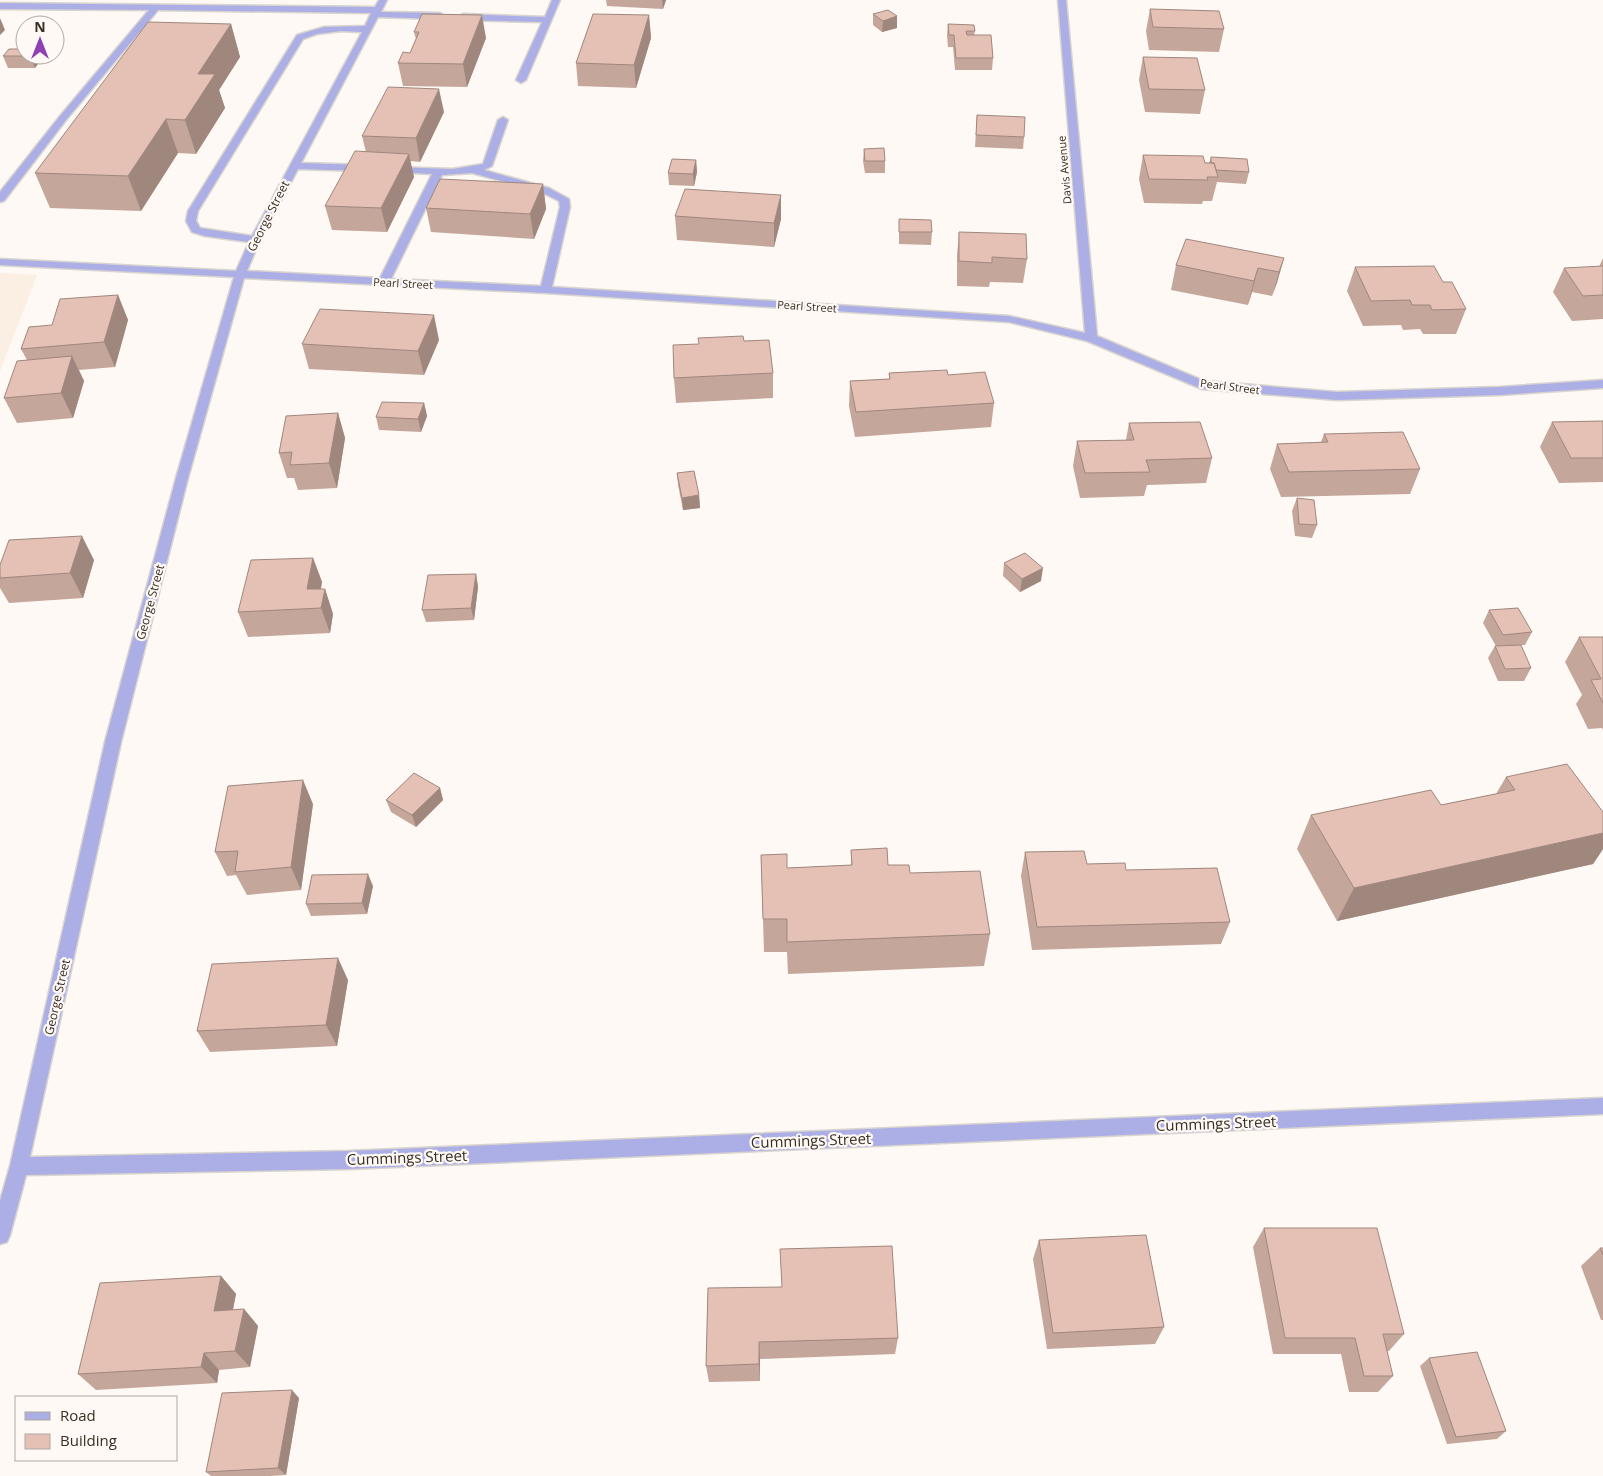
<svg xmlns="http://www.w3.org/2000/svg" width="1603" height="1476" viewBox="0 0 1603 1476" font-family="'Open Sans',sans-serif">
<rect width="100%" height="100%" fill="#fef9f4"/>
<path fill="#fbeee2" d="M 0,273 L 37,275 L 0,371 Z"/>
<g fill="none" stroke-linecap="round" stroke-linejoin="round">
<g stroke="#dad4cf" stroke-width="3">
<path id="minor" d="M 379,0 L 387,0 L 381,12 L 440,13 L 444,16 L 440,19 L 378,17 L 301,163 L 365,165 L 370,168 L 365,171 L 298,169 L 260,240 L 247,271 L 380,278 L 432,174 L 393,172 L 388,169 L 389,167 L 453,169 L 483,164 L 498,120 L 503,117 L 508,120 L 492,166 L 484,170 L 549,188 L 569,199 L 570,207 L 552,287 L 1009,316 L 1085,333 L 1058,0 L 1066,0 L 1097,336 L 1204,381 L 1337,392 L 1499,387 L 1603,380 L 1603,388 L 1499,395 L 1337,400 L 1202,389 L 1087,341 L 1009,322 L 546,293 L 244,278 L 188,478 L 121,742 L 30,1157 L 348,1151 L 1603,1098 L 1603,1114 L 348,1169 L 26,1175 L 10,1235 L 7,1242 L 0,1244 L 0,1201 L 10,1166 L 105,742 L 176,478 L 234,277 L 0,265 L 0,259 L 236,271 L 249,242 L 205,236 L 192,232 L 186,221 L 188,211 L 297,35 L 324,27 L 365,26 L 371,13 L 158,10 L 66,120 L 4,201 L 0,202 L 0,192 L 60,116 L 149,10 L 0,9 L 0,3 L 375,7 ZM 341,31 L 362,32 L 252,236 L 200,228 L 196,221 L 198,211 L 303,39 L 317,34 ZM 472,173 L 541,192 L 559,201 L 560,207 L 541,286 L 391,279 L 442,175 Z
M 552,0 L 560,0 L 526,80 L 521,83 L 516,80 L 542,22 L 463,20 L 459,17 L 463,14 L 545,17 Z"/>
</g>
<use href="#minor" fill="#acaee6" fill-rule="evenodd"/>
</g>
<path fill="#c4a69b" d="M 606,0 L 666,0 L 663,9 L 607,6 Z
M 1150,9 L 1224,29 L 1219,52 L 1149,50 L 1146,31 Z
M 873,14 L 897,16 L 897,28 L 882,32 L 873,25 Z
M 649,15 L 651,38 L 636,88 L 578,86 L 576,63 Z
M 231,24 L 240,57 L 219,90 L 225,108 L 196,154 L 178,153 L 141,211 L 50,208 L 35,173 Z
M 948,24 L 975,31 L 974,35 L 993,58 L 992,70 L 955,70 L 953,47 L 948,47 L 947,36 Z
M 414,32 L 486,38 L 467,87 L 403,86 L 398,63 L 410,53 L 416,39 Z
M 25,55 L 37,55 L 40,61 L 35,68 L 8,68 L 3,56 Z
M 1143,57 L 1205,90 L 1200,114 L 1145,112 L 1139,80 Z
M 444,112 L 420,162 L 410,161 L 414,177 L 387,232 L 332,230 L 325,206 L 366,152 L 362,136 Z
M 977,115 L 1024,137 L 1023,149 L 975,147 Z
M 864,149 L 885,161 L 885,173 L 865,173 L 863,161 Z
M 1143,155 L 1209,163 L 1211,157 L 1249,172 L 1246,184 L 1217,182 L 1212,201 L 1203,201 L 1202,204 L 1144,203 L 1139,179 Z
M 696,160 L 697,172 L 694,186 L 669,185 L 668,173 Z
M 543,184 L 546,209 L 534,239 L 431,232 L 426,208 Z
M 781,195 L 781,219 L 774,247 L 677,240 L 675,216 Z
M 899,219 L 932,232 L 931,245 L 899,244 Z
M 959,232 L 1027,259 L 1023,283 L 990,282 L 989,287 L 957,286 L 957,256 Z
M 1284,258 L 1272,296 L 1252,292 L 1248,305 L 1171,290 L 1176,265 Z
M 1603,258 L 1603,319 L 1572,321 L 1553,292 L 1564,268 L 1599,267 Z
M 1355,267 L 1443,282 L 1466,309 L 1456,334 L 1423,334 L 1420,329 L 1403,330 L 1401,325 L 1363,326 L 1347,291 Z
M 118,295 L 128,320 L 115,367 L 79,370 L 84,381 L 73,418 L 17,423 L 4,398 L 27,360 L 21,349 L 52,325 Z
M 439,340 L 424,375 L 309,369 L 302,344 Z
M 744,341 L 773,373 L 773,398 L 676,403 L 674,378 Z
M 889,373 L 948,375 L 994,403 L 991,427 L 855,437 L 849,406 L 850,381 L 889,379 Z
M 424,403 L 427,416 L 421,432 L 379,430 L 376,417 Z
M 338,413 L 345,438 L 337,488 L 298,490 L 294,478 L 287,478 L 279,453 Z
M 1603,421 L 1603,482 L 1559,483 L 1540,447 L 1552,422 Z
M 1129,423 L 1212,458 L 1206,483 L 1147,485 L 1144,496 L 1080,498 L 1073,466 L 1077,441 L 1126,440 Z
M 1324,434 L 1420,469 L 1410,494 L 1281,497 L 1270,469 L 1277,444 L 1321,442 Z
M 677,473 L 699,495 L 700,508 L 683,510 L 678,485 Z
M 1297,498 L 1317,525 L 1312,538 L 1295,536 L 1292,511 Z
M 313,558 L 322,582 L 321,589 L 325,589 L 333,614 L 330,633 L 248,637 L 238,612 Z
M 94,560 L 83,598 L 9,603 L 0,588 L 0,565 Z
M 1004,563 L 1041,581 L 1020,592 L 1003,576 Z
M 476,574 L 478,587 L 474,620 L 426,622 L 422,610 Z
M 1489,610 L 1532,632 L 1525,645 L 1518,645 L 1531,668 L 1524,681 L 1498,681 L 1488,658 L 1495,646 L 1496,646 L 1483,623 Z
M 1579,637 L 1603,637 L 1603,730 L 1602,728 L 1588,729 L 1576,704 L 1582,695 L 1565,662 Z
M 1506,777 L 1603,812 L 1603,849 L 1593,864 L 1337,921 L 1297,849 L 1311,815 L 1441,805 L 1496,794 Z
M 440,788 L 443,800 L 416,827 L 391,812 L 386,800 Z
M 313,804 L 301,890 L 247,895 L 236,875 L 227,876 L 215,852 Z
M 851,850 L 888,865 L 910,873 L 990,934 L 984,966 L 788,974 L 787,952 L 764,952 L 761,855 L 787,868 L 851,865 Z
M 1025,852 L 1087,864 L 1126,870 L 1230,922 L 1221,944 L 1032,950 L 1021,876 Z
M 373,886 L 367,914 L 311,916 L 306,904 Z
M 348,980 L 337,1046 L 210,1052 L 197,1031 Z
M 1264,1228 L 1404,1334 L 1389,1351 L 1387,1351 L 1393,1376 L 1378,1392 L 1349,1392 L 1341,1354 L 1273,1354 L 1253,1247 Z
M 1039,1240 L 1164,1327 L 1155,1344 L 1047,1349 L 1033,1259 Z
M 1600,1248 L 1603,1248 L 1603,1320 L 1601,1320 L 1581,1266 Z
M 221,1276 L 236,1294 L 233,1310 L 244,1309 L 258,1326 L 250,1367 L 219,1370 L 217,1383 L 96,1390 L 78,1374 Z
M 708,1288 L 898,1338 L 895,1354 L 760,1359 L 760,1381 L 709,1382 L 706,1366 Z
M 1429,1358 L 1506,1431 L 1497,1439 L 1447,1444 L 1420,1366 Z
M 299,1398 L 286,1475 L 270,1476 L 211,1476 L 206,1472 Z"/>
<path fill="#a0877e" d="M 662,0 L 666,0 L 663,9 Z
M 482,15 L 486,38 L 467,87 L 463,64 Z
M 649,15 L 651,38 L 636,88 L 634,65 Z
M 897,16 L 897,28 L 882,32 L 883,21 Z
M 0,18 L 5,30 L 0,35 Z
M 231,24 L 240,57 L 219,90 L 225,108 L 196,154 L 185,120 L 198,74 Z
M 31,55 L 37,55 L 40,61 L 35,68 L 30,56 Z
M 439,89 L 444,112 L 420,162 L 416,138 Z
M 166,119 L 178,153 L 141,211 L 128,176 Z
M 409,154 L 414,177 L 387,232 L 381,208 Z
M 696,160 L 697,172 L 694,186 L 693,174 Z
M 543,184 L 546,209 L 534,239 L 530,214 Z
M 781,195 L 781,219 L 774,247 L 774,223 Z
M 1284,258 L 1277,283 L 1272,296 L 1279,272 Z
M 1258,268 L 1252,292 L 1248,305 L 1254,281 Z
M 118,295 L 128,320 L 115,367 L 104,342 Z
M 434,315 L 439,340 L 424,375 L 418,351 Z
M 72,356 L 84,381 L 73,418 L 61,393 Z
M 424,403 L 427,416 L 421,432 L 418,419 Z
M 338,413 L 345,438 L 337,488 L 329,463 Z
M 699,495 L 700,508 L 683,510 L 682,498 Z
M 82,536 L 94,560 L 83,598 L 70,573 Z
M 313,558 L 322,582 L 317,609 L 307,589 Z
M 1043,568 L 1041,581 L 1020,592 L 1022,579 Z
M 476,574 L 478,587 L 474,620 L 471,608 Z
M 325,589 L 333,614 L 330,633 L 321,608 Z
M 303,780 L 313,804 L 301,890 L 291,867 Z
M 440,788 L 443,800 L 416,827 L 412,815 Z
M 1603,833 L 1603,849 L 1593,864 L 1337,921 L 1354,888 Z
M 368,874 L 373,886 L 367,914 L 362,903 Z
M 338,958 L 348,980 L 337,1046 L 326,1025 Z
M 221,1276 L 236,1294 L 229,1328 L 214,1311 Z
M 244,1309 L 258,1326 L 250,1367 L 235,1351 Z
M 759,1342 L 760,1359 L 760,1381 L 759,1364 Z
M 204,1353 L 219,1370 L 217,1383 L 201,1367 Z
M 292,1390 L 299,1398 L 286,1475 L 278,1468 Z"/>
<path fill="#e4c1b4" stroke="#a0877e" d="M 1150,9 L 1219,11 L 1224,29 L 1153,27 Z
M 888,10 L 897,16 L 883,21 L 873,14 Z
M 422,14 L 482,15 L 463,64 L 398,63 L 403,52 L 410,53 L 419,32 L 414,32 Z
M 593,14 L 649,15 L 634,65 L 576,63 Z
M 148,22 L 231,24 L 198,74 L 215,74 L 185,120 L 166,119 L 128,176 L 35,173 Z
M 948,24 L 974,25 L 975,31 L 966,31 L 967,35 L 991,35 L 993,58 L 956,58 L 954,35 L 949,35 Z
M 9,49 L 25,49 L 25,55 L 31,55 L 30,56 L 3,56 Z
M 1143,57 L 1197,58 L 1205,90 L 1149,89 Z
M 388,87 L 439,89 L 416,138 L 362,136 Z
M 977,115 L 1025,117 L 1024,137 L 976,135 Z
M 884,148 L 885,161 L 865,161 L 864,149 Z
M 355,151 L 409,154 L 381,208 L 325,206 Z
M 1143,155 L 1203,156 L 1205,163 L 1214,163 L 1218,177 L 1207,177 L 1208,180 L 1149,179 Z
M 1211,157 L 1247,159 L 1249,172 L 1216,170 L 1214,163 L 1211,163 Z
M 672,159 L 696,160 L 693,174 L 668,173 Z
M 440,179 L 543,184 L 530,214 L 426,208 Z
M 685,189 L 781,195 L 774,223 L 675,216 Z
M 899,219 L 931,220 L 932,232 L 899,232 Z
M 959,232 L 1026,234 L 1027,259 L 992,257 L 992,263 L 959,261 Z
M 1186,239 L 1284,258 L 1279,272 L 1258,268 L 1254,281 L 1176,265 Z
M 1434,266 L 1443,282 L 1452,282 L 1466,309 L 1432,310 L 1430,305 L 1412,305 L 1410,300 L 1371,301 L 1355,267 Z
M 1603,266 L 1603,295 L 1583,296 L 1564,268 Z
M 118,295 L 104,342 L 21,349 L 29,327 L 52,325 L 60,299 Z
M 320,309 L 434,315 L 418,351 L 302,344 Z
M 743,336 L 744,341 L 769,340 L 773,373 L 674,378 L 673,345 L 699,344 L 698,338 Z
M 72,356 L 61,393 L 4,398 L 17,361 Z
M 947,370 L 948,375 L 985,372 L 994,403 L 856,412 L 850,381 L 890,379 L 889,373 Z
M 382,402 L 424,403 L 418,419 L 376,417 Z
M 338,413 L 329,463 L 290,465 L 292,452 L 279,453 L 286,416 Z
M 1603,421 L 1603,458 L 1571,458 L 1552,422 Z
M 1200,422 L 1212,458 L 1146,460 L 1150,472 L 1085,473 L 1077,441 L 1134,440 L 1129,423 Z
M 1403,432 L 1420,469 L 1289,472 L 1277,444 L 1328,442 L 1324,434 Z
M 694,471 L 699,495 L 682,498 L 677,473 Z
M 1297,498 L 1314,500 L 1317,525 L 1299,524 Z
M 82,536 L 70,573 L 0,578 L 0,565 L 9,540 Z
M 1025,553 L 1043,568 L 1022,579 L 1004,563 Z
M 313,558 L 307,589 L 325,589 L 321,608 L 238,612 L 251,560 Z
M 476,574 L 471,608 L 422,610 L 428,575 Z
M 1518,608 L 1532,632 L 1503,635 L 1489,610 Z
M 1579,637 L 1603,637 L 1603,703 L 1591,680 L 1601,679 Z
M 1521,645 L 1531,668 L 1505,669 L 1495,646 Z
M 1567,764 L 1603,812 L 1603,833 L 1354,888 L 1311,815 L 1431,790 L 1441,805 L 1515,790 L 1506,777 Z
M 414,773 L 440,788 L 412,815 L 386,800 Z
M 303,780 L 291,867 L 235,872 L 238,851 L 215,852 L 228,786 Z
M 887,848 L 888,865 L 909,865 L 910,873 L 980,871 L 990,934 L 787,942 L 787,919 L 763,919 L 761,855 L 787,854 L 787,868 L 852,865 L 851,850 Z
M 1084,851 L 1087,864 L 1125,863 L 1126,870 L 1217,868 L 1230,922 L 1037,927 L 1025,852 Z
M 368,874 L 362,903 L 306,904 L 312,875 Z
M 338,958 L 326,1025 L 197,1031 L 212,964 Z
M 1264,1228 L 1377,1228 L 1404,1334 L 1383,1334 L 1393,1376 L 1364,1376 L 1355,1338 L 1285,1338 Z
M 1146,1235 L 1164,1327 L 1053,1333 L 1039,1240 Z
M 892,1246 L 898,1338 L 759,1342 L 759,1364 L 706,1366 L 708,1288 L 782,1287 L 780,1249 Z
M 1600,1248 L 1603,1248 L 1603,1255 Z
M 221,1276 L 214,1311 L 244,1309 L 235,1351 L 204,1353 L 201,1367 L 78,1374 L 100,1283 Z
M 1477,1352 L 1506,1431 L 1456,1437 L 1429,1358 Z
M 292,1390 L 278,1468 L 206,1472 L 222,1393 Z"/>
<g text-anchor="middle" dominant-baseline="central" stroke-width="4.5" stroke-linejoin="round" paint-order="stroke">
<g font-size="11" fill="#382e24" stroke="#fef9f4">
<text transform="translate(1064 170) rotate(-95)">Davis Avenue</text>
<text transform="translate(403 283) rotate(3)">Pearl Street</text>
<text transform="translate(807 306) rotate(4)">Pearl Street</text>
<text transform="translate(1230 386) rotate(7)">Pearl Street</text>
</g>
<g font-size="12" fill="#382e24" stroke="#fef9f4">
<text transform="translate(268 216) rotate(-63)">George Street</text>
<text transform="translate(150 602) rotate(-75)">George Street</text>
<text transform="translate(57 997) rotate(-77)">George Street</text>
</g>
<g font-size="15" fill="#382e24" stroke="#fef9f4">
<text transform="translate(1216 1123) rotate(-2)">Cummings Street</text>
<text transform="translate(811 1140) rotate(-2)">Cummings Street</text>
<text transform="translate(407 1157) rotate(-2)">Cummings Street</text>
</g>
</g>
<rect x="15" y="1396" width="162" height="65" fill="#fef9f4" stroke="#afa8a1"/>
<rect x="25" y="1412" width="25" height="8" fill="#acaee6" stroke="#afa8a1"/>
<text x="60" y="1421" font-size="15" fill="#382e24">Road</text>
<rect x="25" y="1434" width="25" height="15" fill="#e4c1b4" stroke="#afa8a1"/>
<text x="60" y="1446" font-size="15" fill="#382e24">Building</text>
<g transform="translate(40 40)"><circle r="24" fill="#fef9f4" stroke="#afa8a1"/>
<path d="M0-4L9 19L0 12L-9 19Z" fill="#8d41b2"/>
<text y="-8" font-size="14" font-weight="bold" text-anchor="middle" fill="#382e24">N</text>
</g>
</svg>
